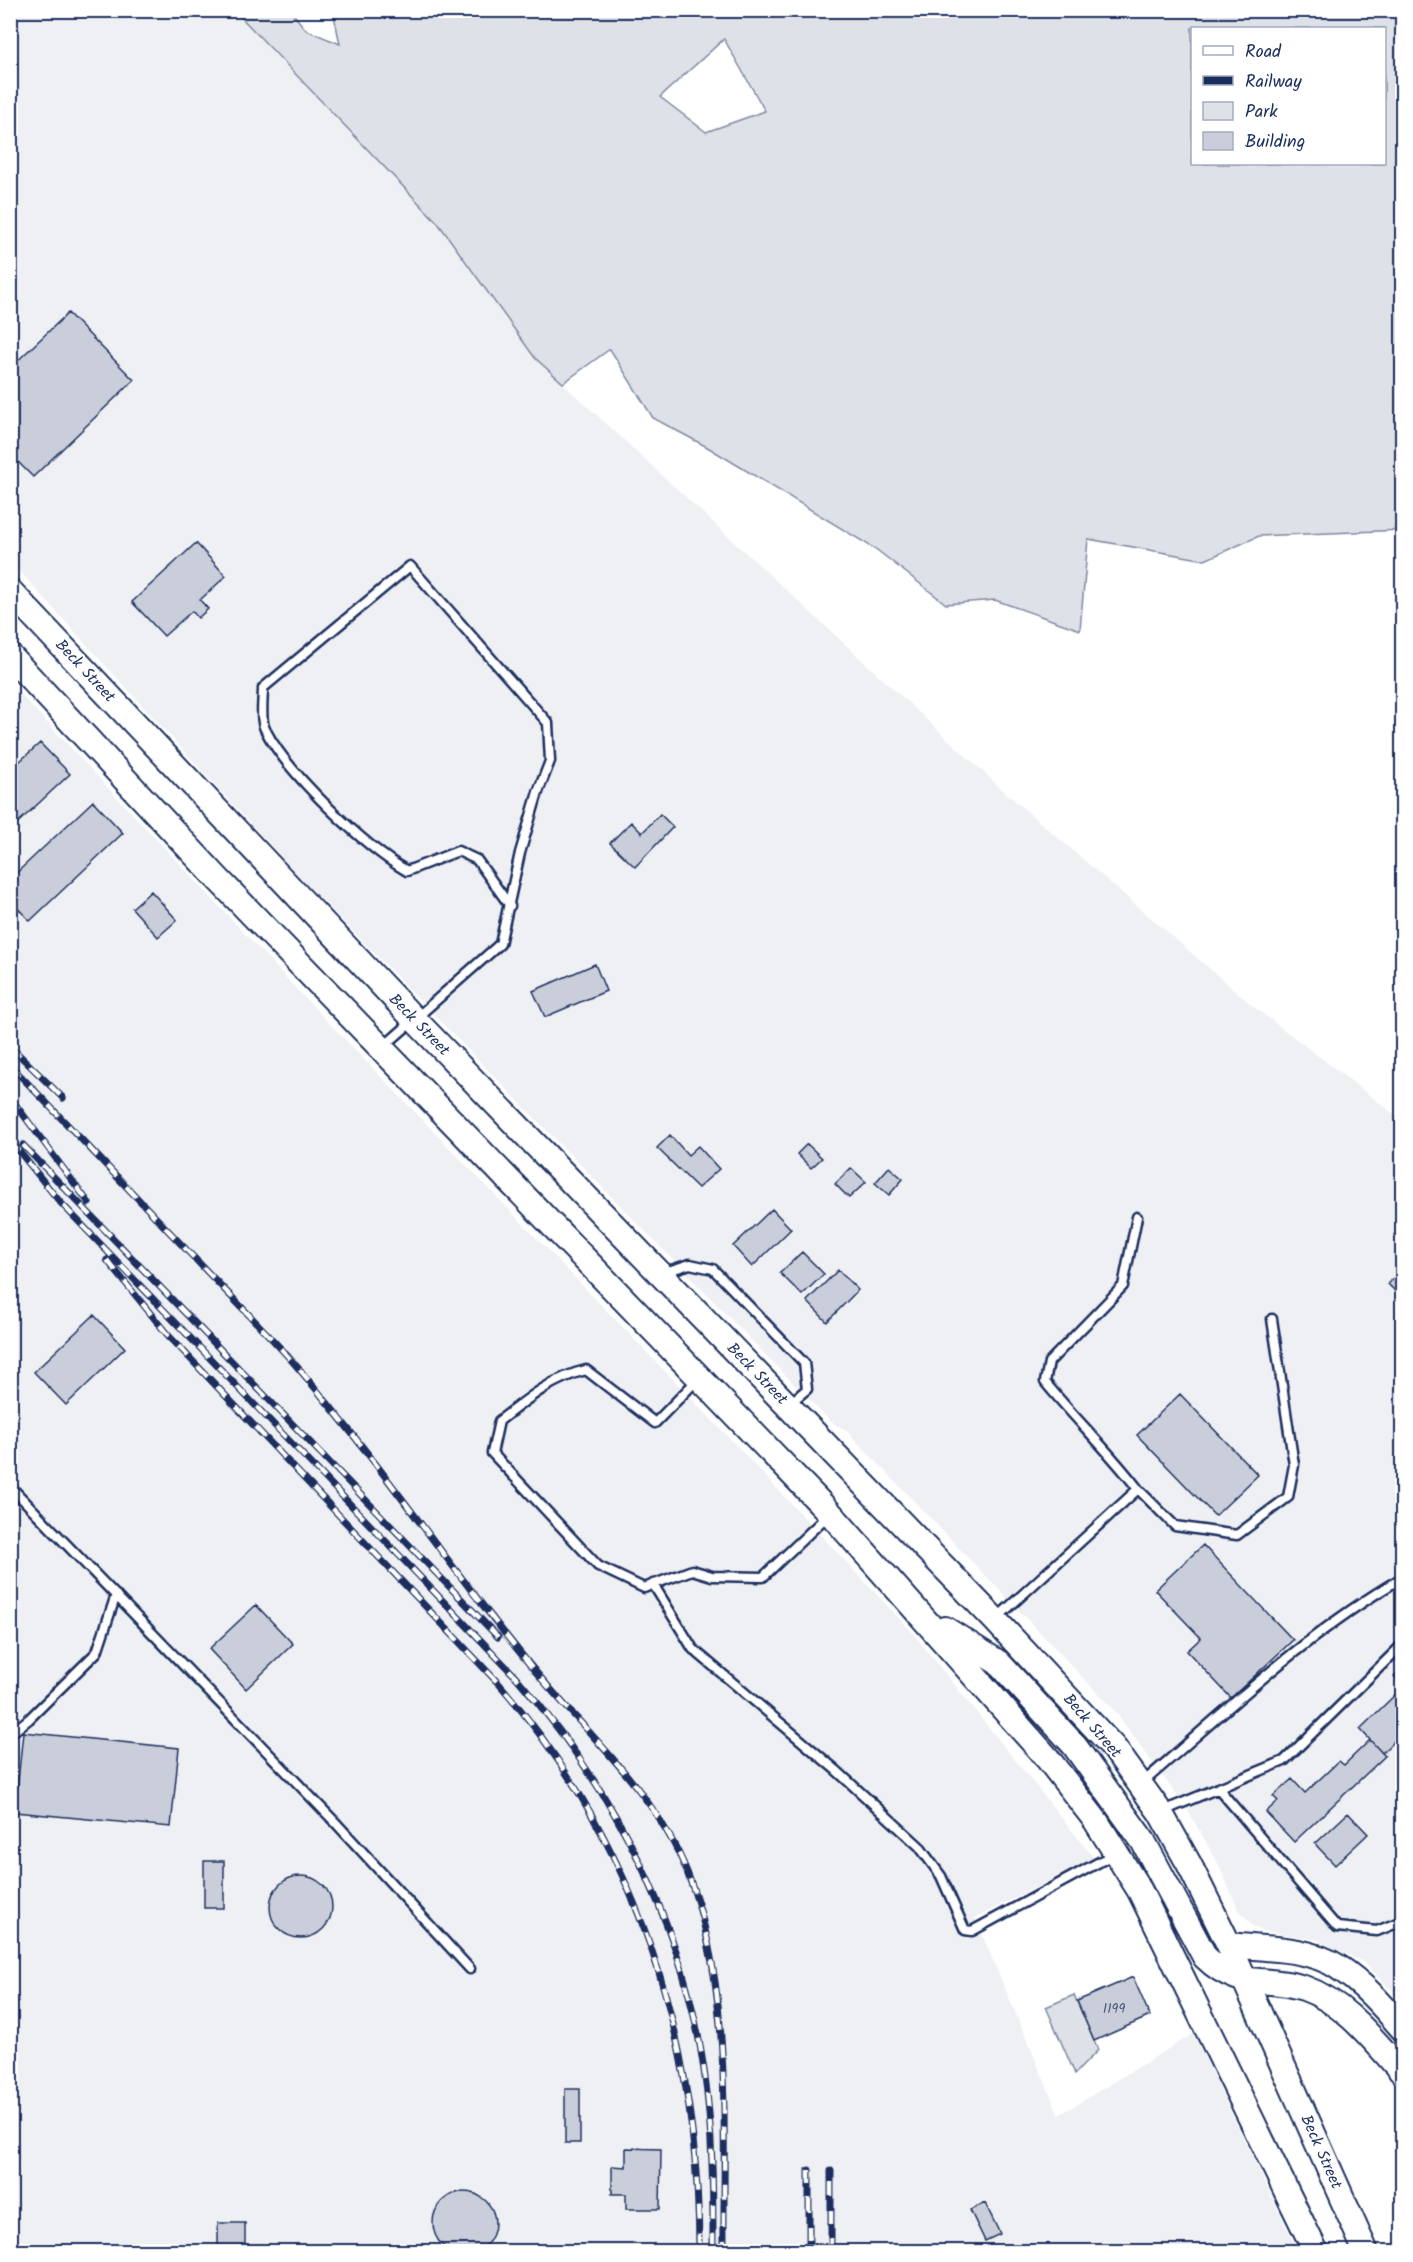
<svg xmlns="http://www.w3.org/2000/svg" width="1413" height="2262" viewBox="0 0 1413 2262" font-family="Kalam,sans-serif">
<rect width="100%" height="100%" fill="#fff"/>
<filter id="ink" filterUnits="userSpaceOnUse"><feTurbulence type="fractalNoise" baseFrequency=".0167" numOctaves="2"/><feDisplacementMap in="SourceGraphic" scale="12" xChannelSelector="R" yChannelSelector="G"/><feConvolveMatrix kernelMatrix="1 2 1 2 8 2 1 2 1" color-interpolation-filters="sRGB"/></filter>
<g filter="url(#ink)">
<path fill="#eff0f4" d="M 11,11 L 235,11 L 438,223 L 535,358 L 1005,792 L 1254,1007 L 1402,1120 L 1402,2000 L 1363,1962 L 1315,1939 L 1264,1931 L 1253,1926 L 1238,1909 L 1218,1863 L 1187,1809 L 1114,1710 L 846,1430 L 831,1422 L 291,868 L 11,562 Z
M 10,683 L 304,997 L 716,1424 L 911,1631 L 1094,1858 L 975,1918 L 1059,2115 L 1193,2034 L 1298,2251 L 11,2251 Z"/>
<path fill="#dee1e7" stroke="#7c88a2" stroke-width="1.5" fill-rule="evenodd" d="M 235,11 L 291,11 L 306,30 L 340,44 L 333,11 L 1402,11 L 1402,530 L 1259,536 L 1205,560 L 1088,539 L 1080,630 L 995,600 L 946,604 L 877,550 L 709,448 L 653,418 L 610,349 L 563,383 L 535,358 L 438,223 ZM 1192,28 L 1384,28 L 1384,164 L 1192,164 ZM 724,39 L 765,111 L 706,132 L 660,97 Z
M 1074,1995 L 1098,2050 L 1075,2074 L 1046,2007 Z"/>
<path fill="#caceda" stroke="#1b2f5e" stroke-width="1.5" d="M 68,313 L 134,380 L 33,477 L 10,454 L 10,368 Z
M 196,543 L 226,576 L 200,600 L 208,609 L 198,618 L 192,611 L 164,636 L 132,602 Z
M 40,743 L 70,774 L 10,830 L 10,770 Z
M 93,801 L 123,833 L 30,921 L 10,900 L 10,879 Z
M 660,814 L 673,827 L 635,867 L 610,843 L 631,822 L 642,833 Z
M 151,891 L 177,920 L 158,937 L 132,908 Z
M 595,964 L 606,991 L 545,1017 L 533,991 Z
M 670,1135 L 688,1155 L 698,1146 L 719,1169 L 698,1188 L 657,1148 Z
M 807,1144 L 822,1158 L 811,1168 L 797,1154 Z
M 889,1167 L 903,1179 L 889,1195 L 875,1183 Z
M 851,1168 L 866,1182 L 849,1198 L 835,1184 Z
M 772,1209 L 791,1229 L 752,1267 L 733,1246 Z
M 802,1252 L 824,1274 L 802,1295 L 780,1273 Z
M 1402,1269 L 1402,1298 L 1388,1284 Z
M 838,1270 L 858,1290 L 827,1322 L 807,1301 Z
M 94,1315 L 125,1348 L 66,1405 L 34,1372 Z
M 1180,1394 L 1258,1475 L 1215,1516 L 1137,1435 Z
M 1203,1545 L 1293,1640 L 1231,1698 L 1187,1651 L 1201,1638 L 1155,1590 Z
M 256,1605 L 293,1644 L 246,1689 L 209,1649 Z
M 1402,1669 L 1402,1685 L 1394,1677 Z
M 1402,1688 L 1402,1733 L 1382,1753 L 1360,1729 Z
M 23,1732 L 179,1748 L 171,1827 L 15,1812 Z
M 1370,1740 L 1385,1756 L 1294,1842 L 1266,1812 L 1278,1801 L 1273,1796 L 1292,1779 L 1305,1793 L 1339,1761 L 1344,1765 Z
M 1348,1813 L 1368,1834 L 1335,1865 L 1315,1844 Z
M 204,1861 L 224,1861 L 224,1908 L 204,1908 Z
M270 1907a31 31 0 1 1 62 0a31 31 0 1 1-62 0Z
M 1133,1977 L 1150,2016 L 1094,2041 L 1077,2001 Z
M 565,2089 L 580,2089 L 580,2143 L 565,2143 Z
M 626,2148 L 661,2149 L 660,2209 L 626,2209 L 626,2194 L 612,2194 L 612,2166 L 626,2167 Z
M433 2223a31 31 0 1 1 62 0a31 31 0 1 1-62 0Z
M 985,2203 L 1000,2234 L 985,2241 L 970,2210 Z
M 218,2223 L 245,2223 L 245,2248 L 218,2248 Z
M 306,2248 L 363,2248 L 363,2252 L 306,2252 Z"/>
<g fill="none" stroke-linecap="round" stroke-linejoin="round">
<g stroke="#1b2f5e" stroke-width="13">
<path id="service" d="M 382,1048 L 500,944 L 520,853 L 538,792 L 550,761 L 548,723 L 410,566 L 263,688 C 263,700 260,719 265,729 C 286,772 365,847 407,871 L 458,851 L 477,860 L 510,906
M 662,1273 L 690,1264 L 713,1269 L 804,1363 L 807,1389 L 789,1404
M 698,1379 L 655,1423 L 586,1370 C 552,1378 526,1400 499,1421 L 492,1453 L 598,1566 L 644,1588 L 692,1570 L 712,1576 L 763,1577 L 828,1515
M 10,1486 L 335,1822 L 470,1969
M 1138,1489 L 1175,1526 L 1237,1535 L 1288,1497 L 1294,1465 L 1272,1319
M 653,1584 L 693,1649 L 836,1770 L 919,1846 L 941,1876 L 965,1930 L 972,1931 L 1114,1854
M 997,1618 L 1138,1489 C 1109,1451 1075,1419 1045,1382 L 1049,1362 L 1123,1286 L 1137,1217
M 10,1734 L 29,1719 L 97,1652 L 116,1595
M 1141,1784 C 1225,1712 1306,1633 1402,1578
M 1218,1788 L 1337,1927 L 1377,1931 L 1402,1921
M 1163,1811 L 1284,1761 L 1400,1647"/>
</g>
<g stroke="#1b2f5e" stroke-width="28">
<path id="secondary" d="M 10,591 L 414,1019 L 995,1620 L 1114,1748 L 1160,1812 L 1189,1864 L 1229,1945 L 1366,2252
M 10,656 L 216,877 L 830,1513 L 1048,1759 L 1096,1821 L 1140,1891 L 1316,2252
M 945,1629 L 999,1663 L 1074,1745 L 1143,1841 L 1205,1957 C 1240,1991 1263,1975 1304,1988 C 1345,2002 1375,2042 1402,2072
M 1229,1945 C 1264,1949 1308,1947 1338,1967 C 1363,1983 1383,2006 1402,2028"/>
</g>
<use href="#service" stroke="#fff" stroke-width="8"/>
<use href="#secondary" stroke="#fff" stroke-width="24"/>
<g stroke="#1b2f5e" stroke-width="7">
<path id="rail" d="M 10,1046 L 63,1098
M 10,1065 C 74,1131 137,1198 200,1264 C 233,1299 268,1333 299,1369 C 380,1463 448,1565 526,1660 C 581,1729 654,1789 687,1872 C 733,1987 723,2130 724,2252
M 10,1097 L 89,1203
M 10,1140 L 60,1202 L 516,1677 C 613,1788 683,1922 704,2070 C 713,2130 713,2191 713,2252
M 23,1145 L 498,1637
M 107,1260 L 167,1334 L 501,1686 C 639,1846 699,2042 699,2252
M 809,2170 L 809,2252
M 831,2252 L 831,2171"/>
</g>
<use href="#rail" stroke="#fff" stroke-width="4.5" stroke-dasharray="14" stroke-linecap="butt"/>
</g>
</g>
<g text-anchor="middle" dominant-baseline="central" stroke-width="4.5" stroke-linejoin="round" paint-order="stroke">
<g font-size="14" fill="#47577d">
<text x="1114" y="2009">1199</text>
</g>
<g font-size="16" fill="#1b2f5e" stroke="#fff">
<text transform="translate(85 671) rotate(47)">Beck Street</text>
<text transform="translate(419 1025) rotate(46)">Beck Street</text>
<text transform="translate(757 1374) rotate(46)">Beck Street</text>
<text transform="translate(1092 1726) rotate(49)">Beck Street</text>
<text transform="translate(1321 2152) rotate(66)">Beck Street</text>
</g>
</g>
<rect width="1413" height="2262" fill="none" stroke="#fff" stroke-width="36"/>
<rect x="18" y="18" width="1377" height="2226" fill="none" stroke="#1b2f5e" stroke-width="2" filter="url(#ink)"/>
<rect x="1191" y="27" width="195" height="138" fill="#ffffff" stroke="#a4acbf" stroke-width="1.5"/>
<rect x="1203" y="46" width="30" height="9" fill="#ffffff" stroke="#a4acbf" stroke-width="1.5"/>
<text x="1245" y="57" font-size="18" fill="#1b2f5e">Road</text>
<rect x="1203" y="76" width="30" height="9" fill="#1b2f5e" stroke="#a4acbf" stroke-width="1.5"/>
<text x="1245" y="87" font-size="18" fill="#1b2f5e">Railway</text>
<rect x="1203" y="102" width="30" height="18" fill="#dee1e7" stroke="#a4acbf" stroke-width="1.5"/>
<text x="1245" y="117" font-size="18" fill="#1b2f5e">Park</text>
<rect x="1203" y="132" width="30" height="18" fill="#caceda" stroke="#a4acbf" stroke-width="1.5"/>
<text x="1245" y="147" font-size="18" fill="#1b2f5e">Building</text>
</svg>
